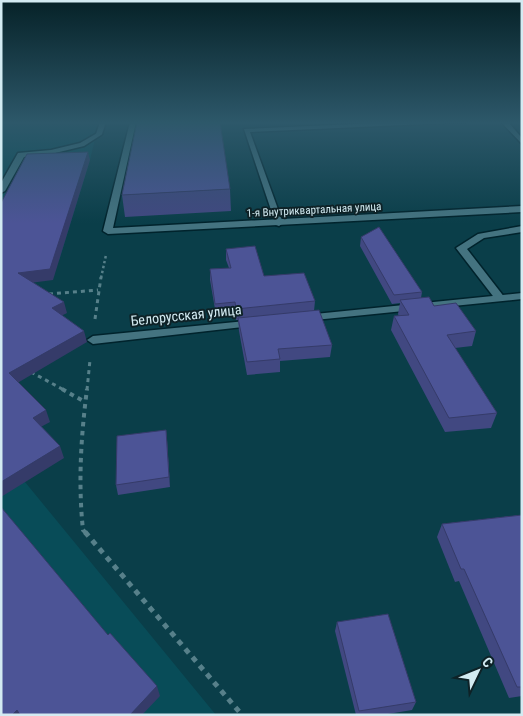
<svg xmlns="http://www.w3.org/2000/svg" width="523" height="716" viewBox="0 0 523 716" font-family="'Roboto Condensed',sans-serif">
<rect width="100%" height="100%" fill="#0a3e49"/>
<path fill="#084c58" d="M 1,122 L 99,122 L 90,160 L 59,261 L 1,265 Z
M 1,454 L 25,482 L 216,715 L 1,715 Z"/>
<g fill="none" stroke-linecap="round" stroke-linejoin="round">
<g stroke="#00232c" stroke-width="3">
<path id="lane" d="M 401,122 L 468,122 L 250,132 L 283,223 L 279,226 L 276,225 L 244,129 Z
M 501,122 L 508,122 L 522,138 L 522,144 Z
M 99,132 L 102,134 L 101,135 L 84,146 L 51,154 L 24,157 L 5,191 L 1,193 L 1,183 L 18,153 L 51,150 L 80,143 Z
M 522,226 L 522,232 L 484,238 L 467,249 L 505,298 L 504,300 L 496,300 L 456,248 L 478,234 Z"/>
</g>
<g stroke="#00232c" stroke-width="3">
<path id="street" d="M 100,122 L 106,122 L 102,134 L 99,136 L 96,134 Z
M 130,122 L 136,122 L 113,228 L 522,206 L 522,212 L 108,234 L 103,231 Z
M 522,293 L 522,299 L 305,321 L 299,318 L 305,315 Z
M 256,320 L 260,321 L 262,323 L 260,325 L 93,344 L 87,340 L 93,336 Z"/>
</g>
<path stroke="#57808a" stroke-width="2.5" stroke-dasharray="2.5 2.5" stroke-linecap="butt" d="M 101,278 L 106,255"/>
<path stroke="#57808a" stroke-width="3" stroke-dasharray="4 4" stroke-linecap="butt" d="M 49,294 L 98,290
M 95,319 L 101,277
M 31,372 L 64,390
M 87,390 L 90,360"/>
<path stroke="#57808a" stroke-width="4" stroke-dasharray="4.5 4.5" stroke-linecap="butt" d="M 62,389 L 85,402
M 86,533 L 83,530 C 78,483 81,436 87,389"/>
<path stroke="#57808a" stroke-width="5" stroke-dasharray="5.5 5.5" stroke-linecap="butt" d="M 85,532 L 242,715"/>
<use href="#lane" fill="#447380" fill-rule="evenodd"/>
<use href="#street" fill="#447380" fill-rule="evenodd"/>
</g>
<path fill="#414881" d="M 230,189 L 231,211 L 125,217 L 122,195 Z
M 361,237 L 422,292 L 421,298 L 434,306 L 476,331 L 472,346 L 455,348 L 497,413 L 491,428 L 445,432 L 391,330 L 394,316 L 399,316 L 398,314 L 400,303 L 392,304 L 360,246 Z
M 226,249 L 264,276 L 315,301 L 314,311 L 332,345 L 330,357 L 280,361 L 280,372 L 247,375 L 239,331 L 238,320 L 236,320 L 235,313 L 216,315 L 210,280 L 210,269 L 229,268 L 226,260 Z
M 166,430 L 167,440 L 170,487 L 118,495 L 116,485 Z
M 522,515 L 522,696 L 509,698 L 459,581 L 455,582 L 437,537 L 442,524 Z
M 337,622 L 416,702 L 412,710 L 382,715 L 356,715 L 335,631 Z"/>
<path fill="#353b69" d="M 88,152 L 90,160 L 53,280 L 22,284 L 18,273 Z
M 64,302 L 67,313 L 55,319 L 52,308 Z
M 84,331 L 87,342 L 14,385 L 9,373 Z
M 46,410 L 50,422 L 37,429 L 33,418 Z
M 166,430 L 167,440 L 170,487 L 169,477 Z
M 60,446 L 64,458 L 1,497 L 1,482 Z
M 157,686 L 160,696 L 142,715 L 130,715 Z
M 17,710 L 21,715 L 12,715 Z"/>
<path fill="#4c5496" stroke="#353b69" d="M 137,122 L 220,122 L 230,189 L 122,195 Z
M 88,152 L 50,269 L 18,273 L 64,302 L 52,308 L 84,331 L 9,373 L 46,410 L 33,418 L 60,446 L 1,482 L 1,203 L 27,154 Z
M 379,227 L 422,292 L 394,295 L 361,237 Z
M 255,246 L 264,276 L 304,273 L 315,301 L 236,309 L 235,302 L 215,304 L 210,269 L 231,268 L 226,249 Z
M 429,297 L 434,306 L 456,303 L 476,331 L 447,335 L 497,413 L 449,418 L 394,316 L 409,315 L 400,300 Z
M 319,310 L 332,345 L 278,349 L 280,359 L 247,362 L 238,318 Z
M 166,430 L 169,477 L 116,485 L 117,436 Z
M 1,507 L 108,635 L 110,633 L 157,686 L 130,715 L 20,715 L 17,710 L 12,715 L 1,715 Z
M 522,515 L 522,687 L 517,687 L 464,569 L 461,569 L 442,524 Z
M 388,614 L 416,702 L 359,711 L 337,622 Z"/>
<linearGradient id="sky" x2="0" y2="1"><stop stop-color="#062228"/><stop offset="0.55" stop-color="#2d586a"/><stop offset="1" stop-color="#2d586a" stop-opacity="0"/></linearGradient>
<rect width="523" height="223" fill="url(#sky)"/>
<g text-anchor="middle" dominant-baseline="central" stroke-width="4" stroke-linejoin="round" paint-order="stroke">
<g font-size="11" fill="#d3ebf2" stroke="#0e2227">
<text transform="translate(314 210) rotate(-3)">1-я Внутриквартальная улица</text>
</g>
<g font-size="14" fill="#d3ebf2" stroke="#0e2227">
<text transform="translate(186 315) rotate(-6)">Белорусская улица</text>
</g>
</g>
<rect width="523" height="716" fill="none" stroke="#d3ebf2" stroke-width="5"/>
<g transform="translate(478 671) rotate(47)" stroke="#0e2227" stroke-width="4" paint-order="stroke">
<path d="M0-4L9 19L0 12L-9 19Z" fill="#d3ebf2"/>
<text y="-8" font-size="14" font-weight="bold" text-anchor="middle" fill="#d3ebf2">С</text>
</g>
</svg>
